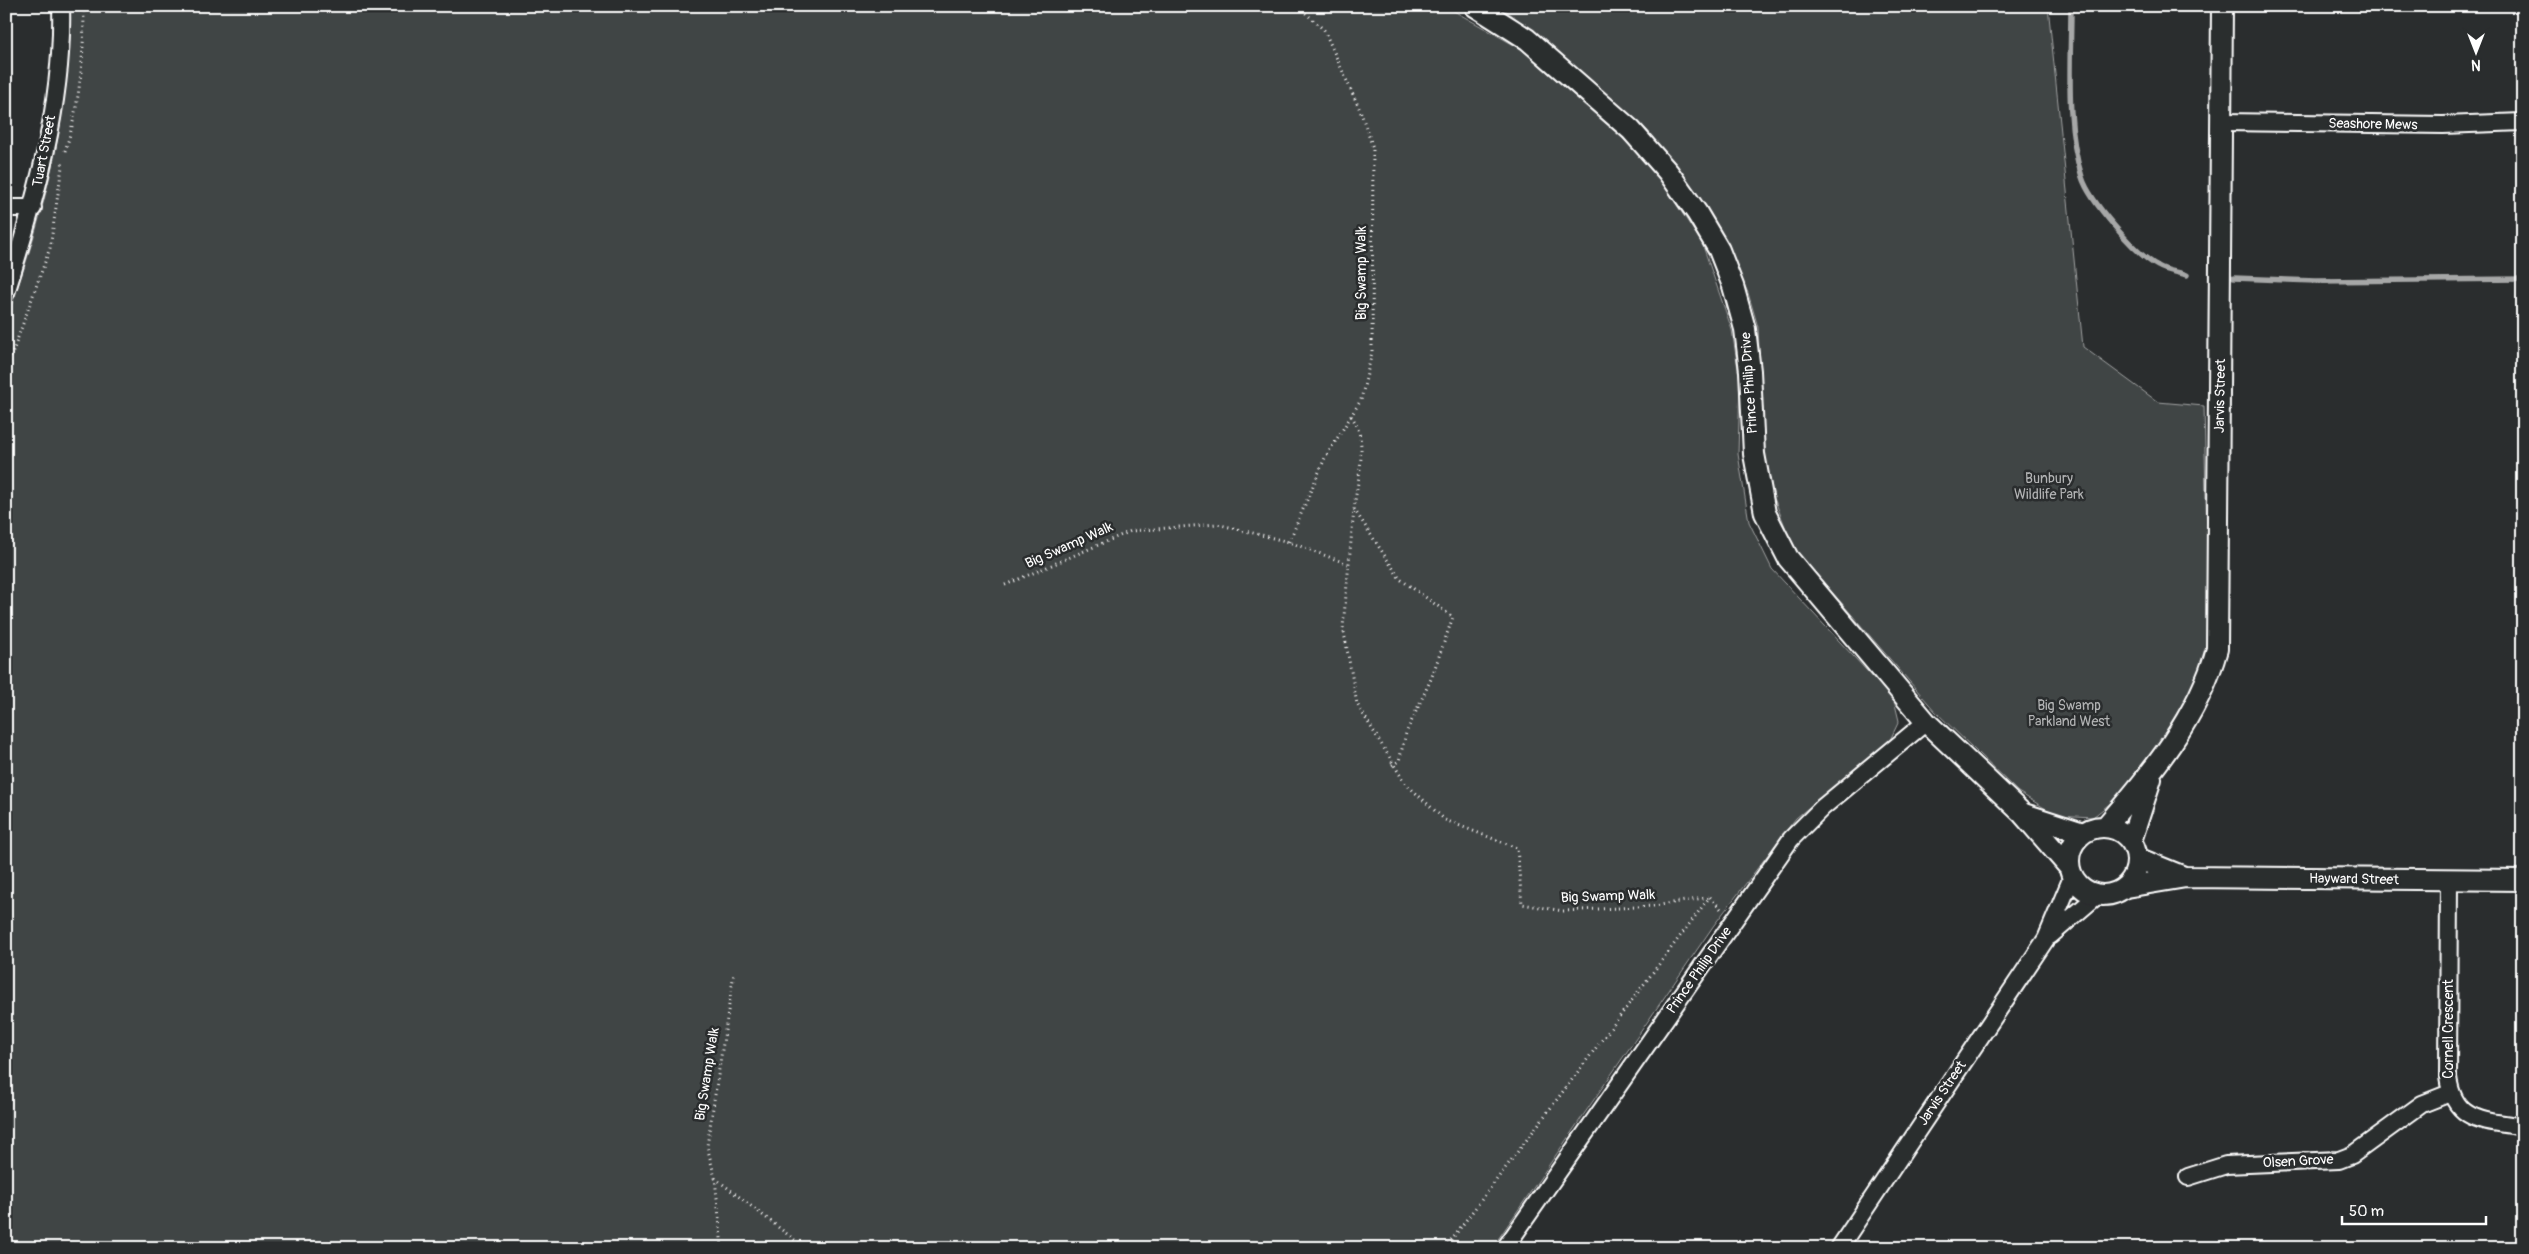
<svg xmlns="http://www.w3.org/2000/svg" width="2529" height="1254" viewBox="0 0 2529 1254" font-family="Pangolin,sans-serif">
<rect width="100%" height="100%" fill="#2a2d2e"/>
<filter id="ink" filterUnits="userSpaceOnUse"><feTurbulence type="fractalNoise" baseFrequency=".02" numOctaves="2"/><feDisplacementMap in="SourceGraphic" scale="10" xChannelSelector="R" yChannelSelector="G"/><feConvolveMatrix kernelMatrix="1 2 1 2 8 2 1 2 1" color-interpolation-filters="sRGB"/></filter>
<g filter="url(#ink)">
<path fill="#414445" stroke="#a0a2a2" d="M 71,6 L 1445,6 L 1521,49 L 1647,160 L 1702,243 L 1732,330 L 1740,382 L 1738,454 L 1749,522 L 1772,569 L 1894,700 L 1899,721 L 1890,740 L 1796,818 L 1714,925 L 1492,1248 L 6,1248 L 6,320 C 35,241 58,160 67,75 C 70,52 69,29 71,6 Z
M 1500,6 L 2048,6 L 2083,347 L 2158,402 L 2204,406 L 2209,636 L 2202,672 L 2145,765 L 2122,794 L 2093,817 L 2056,815 L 2018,792 L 1935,711 L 1793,547 L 1774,498 L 1764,456 L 1758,327 L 1748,293 L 1720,229 L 1648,131 L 1549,43 Z"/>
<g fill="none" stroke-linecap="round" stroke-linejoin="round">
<path stroke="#a6a7a7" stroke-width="5.5" d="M 2071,6 C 2071,62 2065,124 2082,177 C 2089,200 2136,255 2158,266 C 2166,271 2178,272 2187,275
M 2234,278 L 2316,281 L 2523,279"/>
<g stroke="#fff" stroke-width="20">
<path id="minor" d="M 2223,122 L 2443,125 L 2523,122
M 6,208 L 33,208
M 6,293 C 35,201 64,103 61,6
M 2449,880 L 2448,1077 C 2454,1123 2484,1120 2523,1127
M 2050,936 L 2098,895
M 2188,1177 L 2226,1165 L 2339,1160 L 2352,1155 L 2422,1104 L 2450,1093
M 1505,1248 L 1791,839 L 1823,807 L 1926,722
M 1839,1248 L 2046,939 L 2072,877"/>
</g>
<g stroke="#fff" stroke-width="24">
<path id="tertiary" d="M 1475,6 L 1527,39 L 1631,130 L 1668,172 L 1697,213 L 1719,250 L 1733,286 L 1745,329 L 1750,371 L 1754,454 L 1765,513 L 1788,558 L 1926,722 L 2022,813 L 2069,867
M 2024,814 L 2083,833
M2069 861a34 34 0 1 1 68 0a34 34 0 1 1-68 0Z
M 2105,827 C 2151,774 2198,718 2217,649 L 2222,6
M 2131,841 L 2151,779
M 2137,858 L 2184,877
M 2126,887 L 2186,877 L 2523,880"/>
</g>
<path stroke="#fff" stroke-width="3" stroke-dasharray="1 4" stroke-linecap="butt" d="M 65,151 C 80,106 84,54 84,6
M 6,371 L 50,248 L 63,160
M 1351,416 C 1370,440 1357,480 1354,509
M 1289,542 L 1325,458 L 1361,400 L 1372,352 L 1373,148 L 1360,110 L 1324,30 L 1298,6
M 1005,585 L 1131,531 L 1217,524 L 1289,542 L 1348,564
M 1392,765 L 1399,761 L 1406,733 L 1431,679 L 1453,617 L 1400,579 L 1354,509 L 1343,627 L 1357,704 L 1405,783 L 1445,820 L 1517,848 L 1522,904 L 1563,911 L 1654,906 L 1710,897
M 1710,897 L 1721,909
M 715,1178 L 805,1248
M 722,1248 L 715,1178 L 707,1146 L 734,973
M 1445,1248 L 1709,898"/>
<use href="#minor" stroke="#2a2d2e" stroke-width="16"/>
<use href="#tertiary" stroke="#2a2d2e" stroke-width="20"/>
</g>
</g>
<g text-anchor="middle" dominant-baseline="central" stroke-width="5" stroke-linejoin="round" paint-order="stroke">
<g font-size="14" fill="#fff" stroke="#2a2d2e">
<text transform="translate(2373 124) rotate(1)">Seashore Mews</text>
<text transform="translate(44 151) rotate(-79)">Tuart Street</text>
<text transform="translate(1361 273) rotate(-90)">Big Swamp Walk</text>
<text transform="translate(1749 383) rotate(-94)">Prince Philip Drive</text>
<text transform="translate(2220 396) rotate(-89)">Jarvis Street</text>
<text transform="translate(1069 545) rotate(-24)">Big Swamp Walk</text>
<text transform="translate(2354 879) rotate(1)">Hayward Street</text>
<text transform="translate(1608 896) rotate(-2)">Big Swamp Walk</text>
<text transform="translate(1699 970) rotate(-55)">Prince Philip Drive</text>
<text transform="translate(2448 1029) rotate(-90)">Cornell Crescent</text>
<text transform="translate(707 1074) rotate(-81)">Big Swamp Walk</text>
<text transform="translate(1942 1093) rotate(-56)">Jarvis Street</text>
<text transform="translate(2298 1161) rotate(-3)">Olsen Grove</text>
</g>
<g font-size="14" fill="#b3b4b5" stroke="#2a2d2e">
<text x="2049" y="478">Bunbury<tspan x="2049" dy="16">Wildlife Park</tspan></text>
<text x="2069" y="705">Big Swamp<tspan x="2069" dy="16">Parkland West</tspan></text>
</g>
</g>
<rect width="2529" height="1254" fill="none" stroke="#2a2d2e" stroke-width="25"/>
<rect x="12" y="12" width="2504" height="1229" fill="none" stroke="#fff" stroke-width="2" filter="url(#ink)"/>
<g transform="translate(2476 52) rotate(180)" stroke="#2a2d2e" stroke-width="4" paint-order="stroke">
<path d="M0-4L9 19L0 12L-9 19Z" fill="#ffffff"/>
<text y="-8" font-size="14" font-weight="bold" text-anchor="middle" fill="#ffffff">N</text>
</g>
<path d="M2342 1216v8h144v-8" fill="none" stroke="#ffffff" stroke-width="2.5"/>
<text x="2349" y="1216" font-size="15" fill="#ffffff" stroke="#2a2d2e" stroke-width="4" paint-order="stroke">50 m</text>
</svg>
